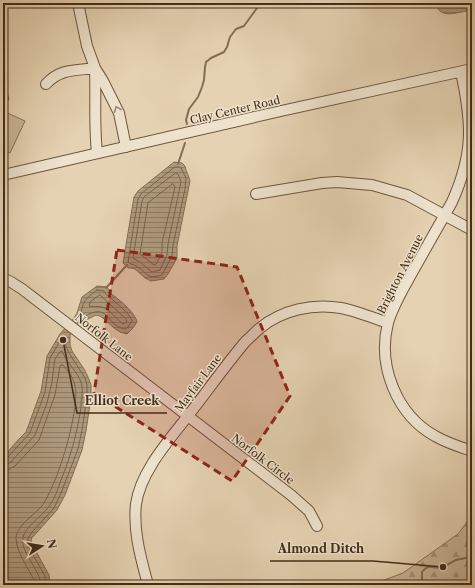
<svg xmlns="http://www.w3.org/2000/svg" width="475" height="588" viewBox="0 0 475 588" font-family="'Libre Caslon Text',serif">
<defs>
<pattern id="forest-firs" width="22" height="20" patternUnits="userSpaceOnUse"><rect width="22" height="20" fill="#c9b698"/><path d="M5 1l3.5 6h-7zM16 11l3.5 6h-7z" fill="#a5947b"/></pattern>
<pattern id="water-rules" width="6" height="5" patternUnits="userSpaceOnUse"><rect width="6" height="5" fill="#ae9a7d"/><path d="M0 2.5h6" fill="none" stroke="#8f7e65"/></pattern>
</defs>
<rect width="100%" height="100%" fill="#e5d2b2"/>
<filter id="stains"><feTurbulence type="fractalNoise" baseFrequency=".005" numOctaves="4"/><feColorMatrix values="0 0 0 0 .2 0 0 0 0 .09 0 0 0 0 .02 0 0 0 .5 -.17"/></filter>
<radialGradient id="worn" r=".72"><stop offset=".6" stop-color="#630" stop-opacity="0"/><stop offset="1" stop-color="#630" stop-opacity=".3"/></radialGradient>
<path fill="#c9b698" stroke="#867258" d="M 3,111 L 25,121 L 10,153 L 3,150 Z"/>
<path fill="url(#forest-firs)" stroke="#867258" d="M 472,515 L 472,584 L 371,585 L 403,573 L 458,534 Z"/>
<path fill="url(#water-rules)" stroke="#836e54" d="M 439,3 L 472,3 L 472,11 C 461,10 446,19 438,9 Z
M 3,84 L 5,84 L 9,100 L 3,101 Z
M 174,162 L 182,163 L 185,166 C 186,172 189,176 190,181 L 177,246 L 177,258 L 168,274 L 164,279 L 151,281 L 145,278 L 135,269 L 131,268 L 128,268 L 123,263 L 134,197 L 138,191 Z
M 97,286 L 107,287 L 109,290 L 109,292 C 119,300 132,309 137,321 C 135,327 131,330 127,334 L 120,332 L 114,328 L 104,319 L 100,316 L 96,315 L 80,323 L 70,335 L 70,345 L 72,351 L 84,369 L 88,377 L 91,385 L 91,397 L 86,431 L 82,450 L 76,466 L 65,495 L 57,510 L 31,539 L 32,544 L 49,575 L 50,585 L 3,585 L 3,457 L 19,439 L 26,432 L 41,391 L 47,356 L 60,334 L 74,318 L 77,313 L 82,297 Z"/>
<g fill="none" stroke-linecap="round" stroke-linejoin="round">
<path stroke="#78644a" stroke-width="1" d="M 175,167 L 179,167 L 181,168 L 186,178 L 185,189 L 173,245 L 172,256 L 162,275 C 145,280 149,273 136,266 C 133,264 131,265 128,262 L 138,199 L 141,194 Z
M 176,173 L 178,174 L 181,182 L 168,244 L 167,255 L 160,270 L 152,272 L 140,262 L 134,259 L 133,258 L 142,201 L 144,197 Z
M 173,184 L 175,187 L 162,243 L 162,253 L 156,264 L 154,265 L 140,254 L 148,203 Z
M 97,290 L 104,291 C 106,296 111,298 115,302 C 121,307 130,314 132,321 L 128,327 L 125,329 C 106,326 109,301 84,317 L 81,316 C 81,303 87,297 97,290 Z
M 100,295 L 125,318 L 127,321 L 125,323 L 123,324 C 116,319 111,310 102,307 C 98,306 93,307 89,306 L 90,302 L 98,296 Z
M 3,459 L 7,458 L 30,433 L 45,392 L 50,358 L 62,338 L 65,337 L 66,339 L 66,346 L 69,353 L 85,378 L 87,385 L 87,397 L 82,430 L 78,449 L 61,493 L 54,508 L 33,531 L 28,538 L 28,546 L 45,576 L 46,585
M 3,464 L 7,464 L 11,462 L 35,435 L 47,403 L 52,382 L 54,365 L 55,359 L 60,352 L 62,351 C 64,355 66,359 68,362 C 73,369 80,376 82,386 C 83,392 81,400 81,407 C 77,434 71,455 61,480 C 58,489 55,498 50,505 C 44,515 24,527 23,538 C 20,552 40,569 41,585
M 3,470 L 10,469 L 15,466 L 39,440 L 55,395 L 60,366 L 61,365 L 63,365 C 68,371 74,378 75,386 C 77,392 75,400 75,407 C 71,433 65,453 56,478 C 52,486 49,495 44,503 C 37,514 17,524 16,538 C 16,551 28,568 34,580 L 35,585"/>
<path stroke="#836e54" stroke-width="2" d="M 187,124 L 186,120 L 189,109 L 198,97 L 202,87 L 204,80 L 205,67 L 206,62 L 211,58 L 224,52 L 227,47 L 230,37 L 236,29 L 244,26 L 257,8 L 259,3
M 178,164 L 185,143
M 106,288 L 127,265
M 424,585 L 422,581 L 422,572 C 430,562 432,570 442,567 C 447,566 451,562 456,560 C 461,559 467,558 472,556"/>
<g stroke="#6c563e" stroke-width="12">
<path id="minor" d="M 78,3 L 87,46 L 95,68 L 103,81 L 119,113 L 126,147
M 95,68 C 96,97 94,125 97,153
M 461,72 C 472,123 474,153 452,202 C 439,225 426,248 413,271 C 404,288 393,305 388,323 C 377,366 397,415 435,436 C 447,443 460,447 472,451
M 46,84 C 61,68 75,71 95,68
M 3,175 L 281,111 L 472,69
M 256,194 L 322,183 L 337,182 L 372,185 L 407,195 L 472,230
M 3,278 L 11,282 L 22,289 L 291,495 L 309,511 L 317,526
M 148,585 C 141,558 133,532 136,504 C 141,469 173,436 194,408 C 211,386 228,362 246,341 C 251,337 255,332 260,328 C 282,310 313,303 341,308 C 356,311 374,318 388,323"/>
</g>
<use href="#minor" stroke="#eee2cd" stroke-width="10"/>
</g>
<defs><path id="oneway-chevron" d="M-2-3.5L2.5 0L-2 3.5" fill="none" stroke-width="1.6" stroke-linecap="round" stroke-linejoin="round"/></defs>
<use stroke="#988872" href="#oneway-chevron" transform="translate(117 109) rotate(-112)"/>
<path fill="#8f2418" fill-opacity="0.2" stroke="#8f2418" stroke-width="3" stroke-dasharray="8 5" stroke-linejoin="round" d="M 117,250 L 237,267 L 290,396 L 232,481 L 94,393 Z"/>
<g text-anchor="middle" dominant-baseline="central" stroke-width="3" stroke-linejoin="round" paint-order="stroke">
<g font-size="11" fill="#432d17" stroke="#eee2cd">
<text transform="translate(235 110) rotate(-13)">Clay Center Road</text>
<text transform="translate(400 274) rotate(-63)">Brighton Avenue</text>
<text transform="translate(104 337) rotate(38)">Norfolk Lane</text>
<text transform="translate(198 383) rotate(-53)">Mayfair Lane</text>
<text transform="translate(263 459) rotate(37)">Norfolk Circle</text>
</g>
</g>
<path fill="none" stroke="#432d17" stroke-width="1.5" d="M63 340L77 413H167M443 567L373 561H270"/>
<g fill="#432d17" stroke="#eee2cd" stroke-width="1.5">
<circle cx="63" cy="340" r="4"/>
<circle cx="443" cy="567" r="4"/>
</g>
<g font-size="12" text-anchor="middle" font-weight="bold" fill="#432d17" stroke="#eee2cd" stroke-width="3" stroke-linejoin="round" paint-order="stroke">
<text x="122" y="405">Elliot Creek</text>
<text x="321" y="553">Almond Ditch</text>
</g>
<rect width="475" height="588" fill="none" stroke="#e5d2b2" stroke-width="16"/>
<rect x="4" y="4" width="467" height="580" fill="none" stroke="#432d17" stroke-width="2"/>
<rect x="8" y="8" width="459" height="572" fill="none" stroke="#432d17"/>
<g transform="translate(42 546) rotate(78)" stroke="#eee2cd" stroke-width="3" paint-order="stroke">
<path d="M0-3L7 15L0 10L-7 15Z" fill="#432d17"/>
<text y="-6" font-size="11" font-weight="bold" text-anchor="middle" fill="#432d17">N</text>
</g>
<rect width="100%" height="100%" filter="url(#stains)"/>
<rect width="100%" height="100%" fill="url(#worn)"/>
</svg>
